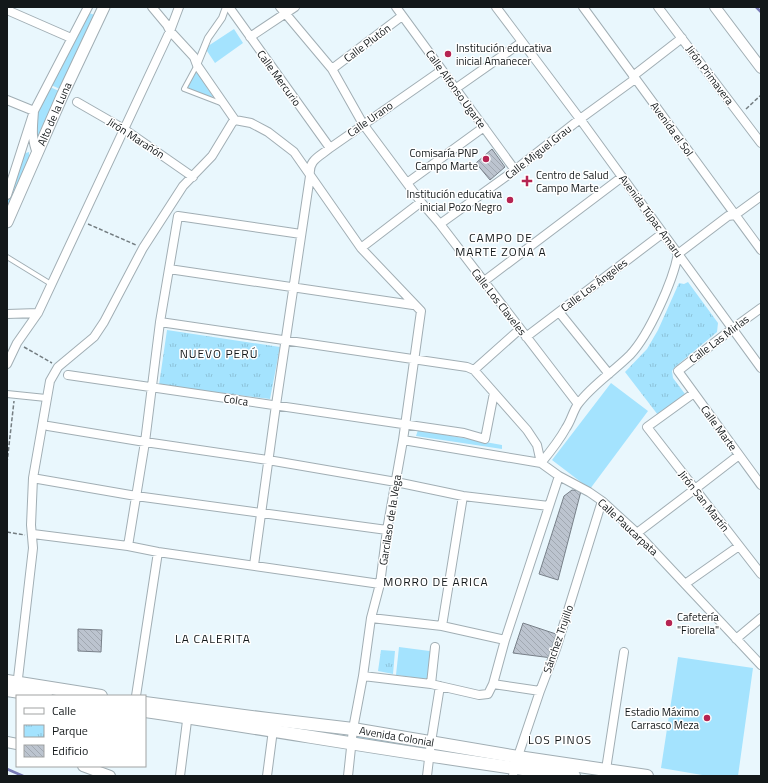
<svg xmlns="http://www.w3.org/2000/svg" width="768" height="783" viewBox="0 0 768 783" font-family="'Titillium Web',sans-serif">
<defs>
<pattern id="park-tufts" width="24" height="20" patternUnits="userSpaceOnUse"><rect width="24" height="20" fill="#a4e3fe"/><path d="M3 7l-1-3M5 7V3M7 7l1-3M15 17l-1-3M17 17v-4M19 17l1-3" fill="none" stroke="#8cc2d9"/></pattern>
<pattern id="building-back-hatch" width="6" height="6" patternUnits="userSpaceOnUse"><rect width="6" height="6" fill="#bcc4cf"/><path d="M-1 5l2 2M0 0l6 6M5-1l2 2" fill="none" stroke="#a1a8b1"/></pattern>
</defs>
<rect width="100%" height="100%" fill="#e9f7fd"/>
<path fill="#a4e3fe" d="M 89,13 L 95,15 L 60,89 L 51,85 Z
M 234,29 L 243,43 L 215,63 L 205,48 Z
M 197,72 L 213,97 L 212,98 L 189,89 L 188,87 L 194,73 Z
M 50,87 L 59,91 L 38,139 L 37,139 L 37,114 Z
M 29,152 L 29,157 L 7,210 L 7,202 L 22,154 Z
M 611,383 L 648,411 L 590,489 L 552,460 Z
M 418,430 L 502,445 L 502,449 L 416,436 Z
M 399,647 L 437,652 L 434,680 L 396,675 Z
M 678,657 L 753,668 L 738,776 L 708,776 L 661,768 Z
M 357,736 L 425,747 L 424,749 L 356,739 Z"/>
<path fill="url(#park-tufts)" d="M 688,282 L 718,323 L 717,332 L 675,367 L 672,371 L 673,378 L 685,394 L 658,415 L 625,372 L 647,349 L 658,330 L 679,283 L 684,284 Z
M 167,330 L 280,347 L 270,399 L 159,385 Z
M 381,650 L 395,651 L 393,674 L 378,671 Z"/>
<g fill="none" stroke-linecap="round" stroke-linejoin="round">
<path stroke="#797bb7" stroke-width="2.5" d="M 756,7 L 761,12
M 7,769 L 23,776"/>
</g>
<path fill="url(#building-back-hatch)" stroke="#788089" d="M 492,149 L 505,167 L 490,180 L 476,163 Z
M 572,490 L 581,491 L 558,580 L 539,574 L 564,496 Z
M 523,623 L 559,635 L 552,658 L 513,653 Z
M 78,629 L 102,630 L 101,652 L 78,651 Z"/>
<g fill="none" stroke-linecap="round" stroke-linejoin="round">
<g stroke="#a1aeb4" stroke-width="6">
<path id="service" d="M 197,65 L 184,89 L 223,104
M 7,257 L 51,284"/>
</g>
<g stroke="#a1aeb4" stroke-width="8">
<path id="pedestrian" d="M 197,65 L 208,38 L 222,18 L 226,7
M 7,394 L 46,398"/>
</g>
<g stroke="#a1aeb4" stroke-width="10">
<path id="minor" d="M 152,7 L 167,25 L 170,31 L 194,57 L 197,65 L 235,120
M 229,7 L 330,148
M 280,7 L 332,69 L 363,124 L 421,202 L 440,224 L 578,404
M 396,7 L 515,170
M 496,7 L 580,119 L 761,368
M 583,7 L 761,250
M 658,7 L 761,143
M 7,10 L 71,38
M 250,37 L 295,7
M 332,69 L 402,16
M 633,76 L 682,38
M 455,89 L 522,42
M 7,100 L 34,111 C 33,126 31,139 37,153
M 77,102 L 124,129 L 193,177
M 407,183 L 484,127
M 7,195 L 34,111 L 88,7
M 440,224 L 515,170 L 580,119 L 635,79
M 361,248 L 421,202
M 169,269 L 413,305
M 483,282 L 622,177
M 761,308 L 732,329 L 678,371 L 761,485
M 559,312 L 609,374
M 7,314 L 38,313
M 160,322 L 467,367 L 474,370 L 527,430 L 537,445 L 541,463 L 559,476 L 589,492 L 602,501 L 637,533 L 761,665
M 526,337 L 663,233
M 7,364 L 17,343 L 38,313 L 170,31 L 179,7
M 474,370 L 520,329
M 68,375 L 464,433 L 485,439 L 494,393
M 694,393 L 647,427 L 761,574
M 48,426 L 145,442 L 268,460 L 396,482 L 463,496 L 549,506
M 403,440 L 541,463 C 550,452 559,441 566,428 C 571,421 573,411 578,404 C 592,385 613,372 630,355 C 649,335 673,281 678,254 L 728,216 L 735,215 L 761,196
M 38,479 L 136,496 L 387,530
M 637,533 L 695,489 L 739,455
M 33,534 L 128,546 L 158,552 L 380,584
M 128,546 L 145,442 L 160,322 L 178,216 L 301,234
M 254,565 L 276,405 L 310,176 C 308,160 319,157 330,148 L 442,70
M 685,584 L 739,546
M 371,618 L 442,626 L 505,640
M 442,626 L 463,496
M 736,639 L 761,618
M 363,676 L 431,684 L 479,695 L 488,694 L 493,684 L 505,640 L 559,476
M 431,684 L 435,647
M 493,684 L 540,691
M 17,687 L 33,548 L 31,525 L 33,478 L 50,381 L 58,367 L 94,337 L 104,322 L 143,248 L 183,186 L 212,156 L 232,123 L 235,120 L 251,123 L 268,132 L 294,152 L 361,248 L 421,311 L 403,440 L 387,530 L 380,584 L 371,618 L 363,676 L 353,729 L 348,776
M 136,696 L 158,552
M 180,776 L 188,713
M 267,776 L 273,730 L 272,727
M 427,776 L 431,742 L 440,686
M 513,776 L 514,768 L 540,691 L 556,649 L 602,501
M 605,776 L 624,652"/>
</g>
<g stroke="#a1aeb4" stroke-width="12">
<path id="tertiary" d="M 715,7 L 761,68
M 7,742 L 17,744
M 83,766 L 110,776"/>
</g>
<g stroke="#a1aeb4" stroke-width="13">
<g id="secondary">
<path id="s1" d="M 7,222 L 63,94 L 104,7"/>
</g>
</g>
<g stroke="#a1aeb4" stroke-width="14">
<g id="primary">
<path d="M 7,681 L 101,696"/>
<path d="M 7,690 L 46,696"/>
<path id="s2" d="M 145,703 L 268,719 L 353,729 L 518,757 L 647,776"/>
<path d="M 145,711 C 288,732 431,758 574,776"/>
</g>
</g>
<path stroke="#747d81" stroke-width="1.5" stroke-dasharray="4 2" stroke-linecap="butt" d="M 746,109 L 761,95
M 88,224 L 136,245
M 24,347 L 52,363
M 7,463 L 14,401
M 7,532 L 25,535"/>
<use href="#service" stroke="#fff" stroke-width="4"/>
<use href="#pedestrian" stroke="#fff" stroke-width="6"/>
<use href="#minor" stroke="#fff" stroke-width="8"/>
<use href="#tertiary" stroke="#fff" stroke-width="10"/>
<use href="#secondary" stroke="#fff" stroke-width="11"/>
<use href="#primary" stroke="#fff" stroke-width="12"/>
</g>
<g fill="#b52452" stroke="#fff" stroke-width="1.5">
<circle cx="448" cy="54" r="4"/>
<circle cx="486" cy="159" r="4"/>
<path d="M525 175h4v4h4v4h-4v4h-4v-4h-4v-4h4z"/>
<circle cx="510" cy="200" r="4"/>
<circle cx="669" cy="623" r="4"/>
<circle cx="707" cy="718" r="4"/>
</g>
<g text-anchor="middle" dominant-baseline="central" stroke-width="3" stroke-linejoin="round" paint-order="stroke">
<g font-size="11" fill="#13181a" stroke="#fff">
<text transform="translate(367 43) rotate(-37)">Calle Plutón</text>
<text transform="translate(710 75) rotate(53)">Jirón Primavera</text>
<text transform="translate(279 78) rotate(54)">Calle Mercurio</text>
<text transform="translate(456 89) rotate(54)">Calle Alfonso Ugarte</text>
<text stroke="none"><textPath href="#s1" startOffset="118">Alto de la Luna</textPath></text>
<text transform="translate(370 119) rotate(-35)">Calle Urano</text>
<text transform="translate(672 129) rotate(54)">Avenida el Sol</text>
<text transform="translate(136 138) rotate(33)">Jirón Marañón</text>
<text transform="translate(538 152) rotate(-38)">Calle Miguel Grau</text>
<text transform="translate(651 216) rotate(54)">Avenida Túpac Amaru</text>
<text transform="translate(594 285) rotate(-37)">Calle Los Ángeles</text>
<text transform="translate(499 302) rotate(52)">Calle Los Claveles</text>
<text transform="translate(719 339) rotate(-37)">Calle Las Mirlas</text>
<text transform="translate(236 400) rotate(8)">Colca</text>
<text transform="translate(719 428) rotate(54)">Calle Marte</text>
<text transform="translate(704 501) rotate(52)">Jirón San Martín</text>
<text transform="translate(390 520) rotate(-81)">Garcilaso de la Vega</text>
<text transform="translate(628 527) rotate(43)">Calle Paucarpata</text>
<text transform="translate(558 639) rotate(-71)">Sánchez Trujillo</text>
<text stroke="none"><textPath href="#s2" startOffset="254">Avenida Colonial</textPath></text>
</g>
<g font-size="11" fill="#13181a" stroke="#fff" text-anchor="start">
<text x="456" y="48">Institución educativa<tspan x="456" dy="13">inicial Amanecer</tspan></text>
<text x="478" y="153" text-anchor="end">Comisaría PNP<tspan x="478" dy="13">Campo Marte</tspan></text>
<text x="536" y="175">Centro de Salud<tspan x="536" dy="13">Campo Marte</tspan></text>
<text x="502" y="194" text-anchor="end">Institución educativa<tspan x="502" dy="13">inicial Pozo Negro</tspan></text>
<text x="677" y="617">Cafetería<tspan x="677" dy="13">"Fiorella"</tspan></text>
<text x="699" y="712" text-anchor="end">Estadio Máximo<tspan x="699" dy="13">Carrasco Meza</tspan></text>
</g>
<g font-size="12" letter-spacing="1" fill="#13181a" stroke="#fff">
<text x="501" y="237">CAMPO DE<tspan x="501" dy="14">MARTE ZONA A</tspan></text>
<text x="219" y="353">NUEVO PERÚ</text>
<text x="436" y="581">MORRO DE ARICA</text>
<text x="213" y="638">LA CALERITA</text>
<text x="560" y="739">LOS PINOS</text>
</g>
</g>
<rect width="768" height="783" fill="none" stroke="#13181a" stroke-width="16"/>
<rect x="16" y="695" width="130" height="72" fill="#ffffff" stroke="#a1a3a3"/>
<rect x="24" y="708" width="20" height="6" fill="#ffffff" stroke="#a1a3a3"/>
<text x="52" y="715" font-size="12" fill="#13181a">Calle</text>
<rect x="24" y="725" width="20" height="12" fill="url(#park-tufts)" stroke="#a1a3a3"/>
<text x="52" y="735" font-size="12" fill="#13181a">Parque</text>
<rect x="24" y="745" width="20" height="12" fill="url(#building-back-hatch)" stroke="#a1a3a3"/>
<text x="52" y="755" font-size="12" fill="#13181a">Edificio</text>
</svg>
